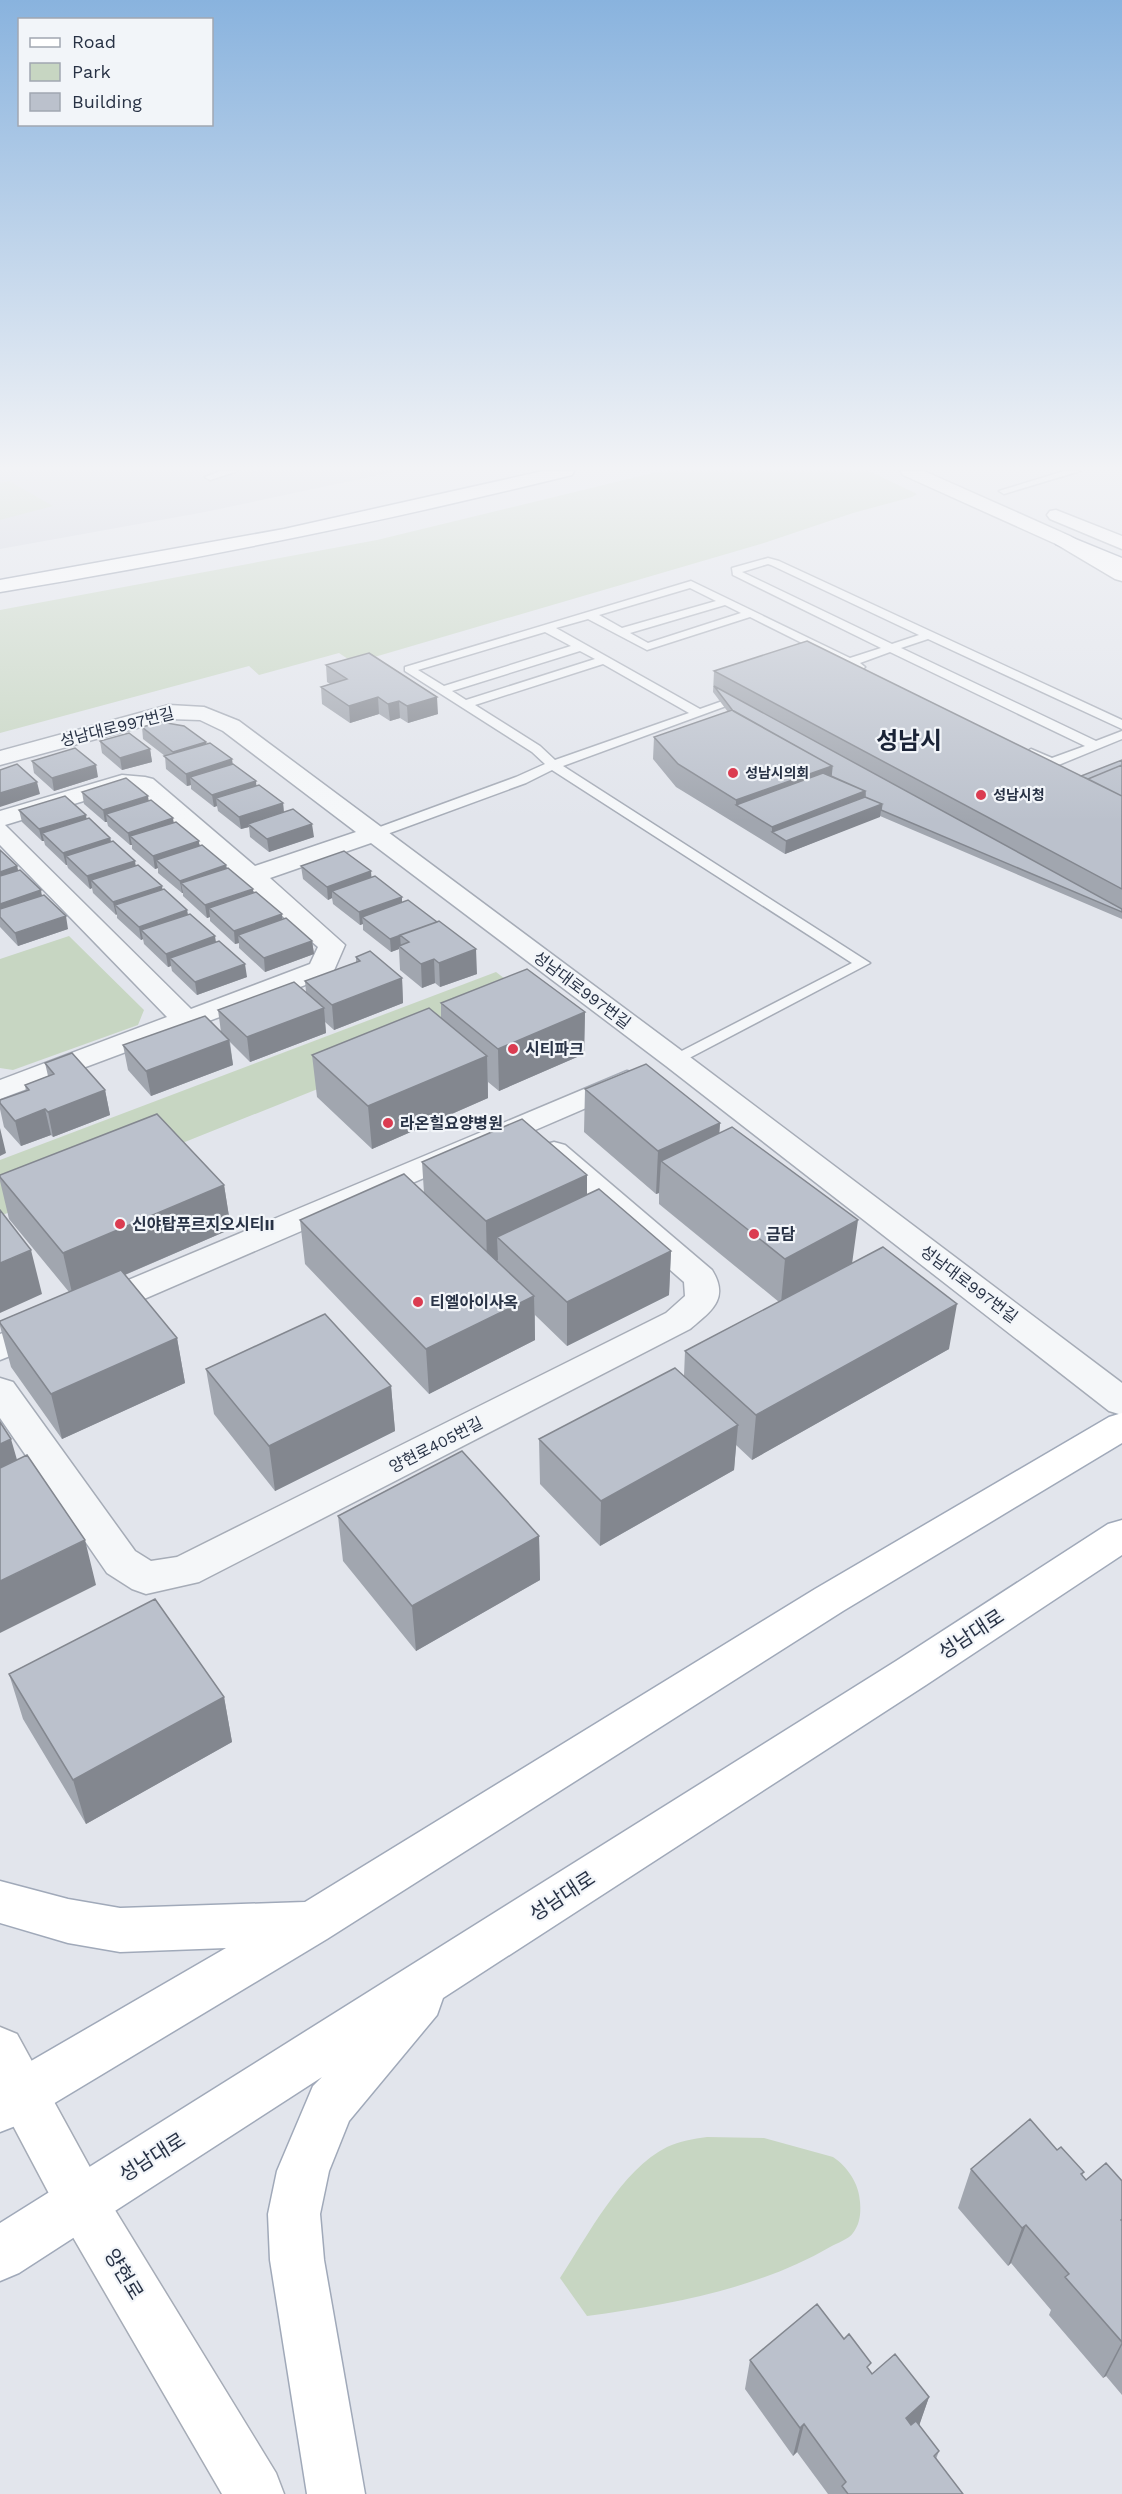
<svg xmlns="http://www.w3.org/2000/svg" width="1122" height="2494" viewBox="0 0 1122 2494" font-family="'Work Sans','Noto Sans KR',sans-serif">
<rect width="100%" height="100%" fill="#e2e5ec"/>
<path fill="#d0d4de" d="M 0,471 L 398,471 L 205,512 L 0,549 Z"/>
<path fill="#c7d6c2" d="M 661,471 L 869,471 L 917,494 L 912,497 L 853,513 L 767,542 L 354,663 L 339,653 L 259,675 L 249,666 L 0,733 L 0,610 L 377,540 Z
M 9,481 L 53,506 L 0,520 L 0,483 Z
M 69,936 L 144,1010 L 138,1025 L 13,1070 L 0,1068 L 0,959 Z
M 496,972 L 535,1002 L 0,1216 L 0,1160 Z
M 707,2137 L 764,2138 L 833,2157 C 848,2167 859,2184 860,2202 C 861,2213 860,2224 853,2233 C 849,2239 837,2243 830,2247 C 758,2289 669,2305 587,2316 L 560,2278 C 587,2237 622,2169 667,2147 C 680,2141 693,2139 707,2137 Z"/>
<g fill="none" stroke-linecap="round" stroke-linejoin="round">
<g stroke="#a6acb7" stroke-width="3">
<path id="lane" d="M 221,471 L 238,471 L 210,480 L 205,477 Z
M 1064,471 L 1080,471 L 1004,494 L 999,491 Z
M 768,558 L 779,561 L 1122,720 L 1122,729 L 928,639 L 901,648 L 1096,741 L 1122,731 L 1122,739 L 1056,766 L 1048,766 L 1025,753 L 1031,749 L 1052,758 L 1085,746 L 890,652 L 860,663 L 865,667 L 863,669 L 841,666 L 840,662 L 750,617 L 647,650 L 588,619 L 556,628 L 700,709 L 731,698 L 737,702 L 563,766 L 870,963 L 676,1065 L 670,1063 L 668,1060 L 670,1057 L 852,963 L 552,770 L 526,783 L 379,837 L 369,837 L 367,834 L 369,831 L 516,777 L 545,764 L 532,752 L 405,671 L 405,667 L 691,581 L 850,658 L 881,648 L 733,575 L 732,568 ZM 768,564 L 771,565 L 919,635 L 892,644 L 742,572 ZM 690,588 L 716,601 L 622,628 L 599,615 ZM 725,605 L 741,613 L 648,643 L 630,633 ZM 545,632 L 571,646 L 444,686 L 418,670 ZM 580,651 L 595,659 L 466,700 L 452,691 ZM 603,664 L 689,713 L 555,760 L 540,746 L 475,705 Z"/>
</g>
<g stroke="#a6acb7" stroke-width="3">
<path id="street" d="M 169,705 L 204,707 L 239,721 L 686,1054 L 1122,1383 L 1122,1415 L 1109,1411 L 666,1066 L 371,843 L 270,878 L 345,945 L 332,975 L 0,1099 L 0,1080 L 167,1017 L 0,845 L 0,811 L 122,775 L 145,777 L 153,779 L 255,866 L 356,832 L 223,731 L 200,720 L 170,719 L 0,765 L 0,751 ZM 123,789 L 138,791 L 318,947 L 310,964 L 191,1009 L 5,825 Z
M 627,1071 L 637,1074 L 642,1080 L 637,1086 L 107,1315 L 95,1319 L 83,1315 L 78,1307 L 83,1299 Z
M 554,1142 L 565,1145 L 712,1270 C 730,1299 711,1311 690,1329 L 199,1582 L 146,1594 L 132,1589 L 107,1573 L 0,1418 L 0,1378 L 13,1382 L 135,1551 L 151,1561 L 177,1557 L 666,1313 L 685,1296 L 684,1282 L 543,1159 L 538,1152 L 543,1145 Z
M 48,1316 L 60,1320 L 65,1328 L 60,1336 L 0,1360 L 0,1334 Z"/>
</g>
<g stroke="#a6acb7" stroke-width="3">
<path id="secondary" d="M 901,471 L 924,471 L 1070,536 L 1122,567 L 1122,581 L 1115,579 L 1056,544 L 903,475 Z
M 1056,510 L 1122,536 L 1122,549 L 1050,519 L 1047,515 L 1050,511 Z
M 0,2027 L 17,2034 L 99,2184 L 276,2473 L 284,2494 L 222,2494 L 63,2220 L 0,2101 Z"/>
</g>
<g stroke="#a0a9b9" stroke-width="3">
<path id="primary" d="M 1122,1413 L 1122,1443 L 843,1611 L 327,1939 L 18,2125 L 0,2132 L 0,2079 L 226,1948 L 120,1952 L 68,1943 L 0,1923 L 0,1881 L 68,1899 L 120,1908 L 305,1902 L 815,1589 L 1109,1417 Z
M 1122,1520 L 1122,1555 L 926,1685 L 443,1998 L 437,2015 L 349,2121 L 329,2171 L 320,2214 L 324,2260 L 365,2494 L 307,2494 L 270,2260 L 268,2214 L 277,2171 L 313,2086 L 322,2077 L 19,2273 L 0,2281 L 0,2223 L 896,1661 L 1108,1524 Z"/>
</g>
<g stroke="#8892a4" stroke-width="3">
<path id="highway" d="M 543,471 L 574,471 L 572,475 C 383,522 192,560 0,592 L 0,580 L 284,529 Z
M 1063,534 L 1122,558 L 1122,571 L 1056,544 L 1054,540 L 1056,536 Z"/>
</g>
<use href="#lane" fill="#f5f7f9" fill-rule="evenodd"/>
<use href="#street" fill="#f5f7f9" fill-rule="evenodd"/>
<use href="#secondary" fill="#fff" fill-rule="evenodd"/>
<use href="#primary" fill="#fff" fill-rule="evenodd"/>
<use href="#highway" fill="#fff" fill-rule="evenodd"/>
</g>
<path fill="#a1a6af" d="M 326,665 L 438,714 L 408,723 L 400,718 L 390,721 L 379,714 L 350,723 L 322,704 L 321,687 L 330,684 L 327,682 Z
M 714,671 L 1081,776 L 1122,760 L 1122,919 L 880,816 L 785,854 L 676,787 L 653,759 L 654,737 L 728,712 L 713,692 Z
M 142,727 L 206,742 L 206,744 L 256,781 L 256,786 L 283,803 L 284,812 L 314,837 L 269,852 L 250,837 L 249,827 L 241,829 L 218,811 L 217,806 L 214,807 L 191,789 L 191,785 L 187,786 L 166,769 L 165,756 L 143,739 Z
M 100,741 L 150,749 L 152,762 L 122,770 L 102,753 Z
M 32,761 L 98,777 L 54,791 L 34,773 Z
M 82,792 L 148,796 L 148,801 L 199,846 L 226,865 L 227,868 L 253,889 L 253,893 L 282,919 L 312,941 L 314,954 L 265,972 L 239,948 L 239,943 L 235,944 L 210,921 L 210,917 L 207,918 L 183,896 L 183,893 L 182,893 L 158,873 L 158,868 L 155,869 L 132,849 L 132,845 L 130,845 L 108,826 L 107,822 L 105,822 L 84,804 Z
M 19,810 L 87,819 L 110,838 L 111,841 L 136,866 L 162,886 L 162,889 L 187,910 L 188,915 L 216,942 L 247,977 L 197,995 L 172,971 L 171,966 L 168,967 L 144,944 L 143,939 L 141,940 L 117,918 L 117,914 L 116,915 L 93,893 L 92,888 L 90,889 L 68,868 L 67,865 L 66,865 L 45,845 L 44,841 L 42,841 L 22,822 Z
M 0,850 L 17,866 L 18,870 L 42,895 L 68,929 L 18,946 L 0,927 Z
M 301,866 L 371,871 L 371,877 L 402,902 L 477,974 L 440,987 L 435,983 L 422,988 L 400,970 L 399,949 L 391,952 L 363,930 L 363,924 L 360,925 L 333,904 L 332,898 L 328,900 L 303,879 Z
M 356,957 L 402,978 L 403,1003 L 334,1030 L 325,1022 L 326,1033 L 250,1062 L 230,1042 L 233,1065 L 151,1096 L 128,1070 L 123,1045 L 221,1032 L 218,1010 L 306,992 L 305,981 L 356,963 Z
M 441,1003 L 585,1012 L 584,1054 L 499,1091 L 488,1082 L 488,1098 L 372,1149 L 317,1097 L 312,1055 L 441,1018 Z
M 45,1063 L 105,1090 L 110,1115 L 53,1137 L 51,1135 L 21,1146 L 4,1127 L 0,1109 L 0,1100 L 26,1091 L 25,1085 L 48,1076 Z
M 585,1089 L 720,1123 L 719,1133 L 852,1264 L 949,1349 L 752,1460 L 736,1445 L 734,1470 L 600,1546 L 540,1484 L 539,1439 L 684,1376 L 685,1351 L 779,1302 L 659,1204 L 659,1193 L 656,1194 L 584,1132 Z
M 422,1162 L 587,1195 L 671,1251 L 669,1295 L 567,1346 L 535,1315 L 535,1340 L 429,1394 L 305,1264 L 300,1220 L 424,1193 Z
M 0,1175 L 224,1185 L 231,1229 L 125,1275 L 177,1338 L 185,1383 L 62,1439 L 11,1367 L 0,1326 L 0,1321 L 69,1292 L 9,1219 L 0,1181 Z
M 206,1369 L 391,1386 L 395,1431 L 275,1491 L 214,1414 Z
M 338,1516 L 539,1536 L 540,1580 L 416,1651 L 343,1561 Z
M 9,1674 L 224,1697 L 232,1742 L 86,1824 L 23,1719 Z
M 1057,2150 L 1084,2172 L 1082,2176 L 1086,2180 L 1122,2181 L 1122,2395 L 1106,2376 L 1103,2378 L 1049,2315 L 1051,2310 L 1011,2263 L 1008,2266 L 958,2208 L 971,2169 Z
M 844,2339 L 872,2374 L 929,2397 L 919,2425 L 939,2451 L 936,2459 L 963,2494 L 828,2494 L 797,2452 L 793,2456 L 745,2389 L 750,2360 Z"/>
<path fill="#83878f" d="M 378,697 L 379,714 L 350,723 L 349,706 Z
M 437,697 L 438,714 L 408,723 L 407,706 Z
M 399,701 L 400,718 L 390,721 L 388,704 Z
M 206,742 L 207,754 L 175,764 L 173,752 Z
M 150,749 L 152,762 L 122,770 L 120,758 Z
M 232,759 L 234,772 L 190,777 L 191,785 L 187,786 L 186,774 Z
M 96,765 L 98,777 L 54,791 L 52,778 Z
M 832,766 L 829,788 L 736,805 L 736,800 Z
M 256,781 L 257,793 L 216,798 L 217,806 L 214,807 L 212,795 Z
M 37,782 L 40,794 L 0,807 L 0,793 Z
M 865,791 L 863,809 L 772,832 L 772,827 Z
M 148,796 L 150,809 L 106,814 L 107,822 L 105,822 L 103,810 Z
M 283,803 L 284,815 L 248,824 L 249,827 L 241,829 L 239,817 Z
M 882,804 L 880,817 L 785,854 L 786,841 Z
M 86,815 L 88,827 L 42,833 L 44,841 L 42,841 L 39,829 Z
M 173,818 L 175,831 L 130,836 L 132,845 L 130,845 L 128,833 Z
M 312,824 L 314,837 L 269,852 L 267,839 Z
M 110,838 L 113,850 L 66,856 L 67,865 L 66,865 L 63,853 Z
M 199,841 L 200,854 L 156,860 L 158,868 L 155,869 L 153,856 Z
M 135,861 L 137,874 L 91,880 L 92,888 L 90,889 L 87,876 Z
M 226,865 L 228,878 L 181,883 L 183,893 L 182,893 L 180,881 Z
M 17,866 L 20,879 L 0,885 L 0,872 Z
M 371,871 L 372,884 L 332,891 L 332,898 L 328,900 L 327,887 Z
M 162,886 L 164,899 L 115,905 L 117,914 L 116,915 L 113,902 Z
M 253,889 L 254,902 L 209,908 L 210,917 L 207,918 L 205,905 Z
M 41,890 L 43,903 L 0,917 L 0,904 Z
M 402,897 L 402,909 L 362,917 L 363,924 L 360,925 L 359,912 Z
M 187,910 L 189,923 L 141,930 L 143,939 L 141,940 L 139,927 Z
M 282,914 L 283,927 L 238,935 L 239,943 L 235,944 L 234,931 Z
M 66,916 L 68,929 L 18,946 L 15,933 Z
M 400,935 L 401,948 L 399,946 L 399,949 L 391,952 L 390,939 Z
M 215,936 L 217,949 L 170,958 L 171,966 L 168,967 L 166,954 Z
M 312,941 L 314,954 L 265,972 L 264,958 Z
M 476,949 L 477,974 L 440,987 L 439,963 Z
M 434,959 L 435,983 L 422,988 L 421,964 Z
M 245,964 L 247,977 L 197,995 L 195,982 Z
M 402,978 L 403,1003 L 334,1030 L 332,1005 Z
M 324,1008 L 326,1033 L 250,1062 L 247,1037 Z
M 585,1012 L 584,1054 L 499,1091 L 498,1049 Z
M 229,1040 L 233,1065 L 151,1096 L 146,1071 Z
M 487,1056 L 488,1098 L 372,1149 L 368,1106 Z
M 105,1090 L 110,1115 L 53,1137 L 48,1112 Z
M 45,1109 L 51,1135 L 21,1146 L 15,1121 Z
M 720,1123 L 717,1167 L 661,1161 L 659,1193 L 656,1194 L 658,1151 Z
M 0,1128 L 6,1153 L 0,1156 Z
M 587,1175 L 587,1219 L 497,1237 L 498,1260 L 487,1265 L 486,1221 Z
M 224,1185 L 231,1229 L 73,1297 L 63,1253 Z
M 858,1220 L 852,1264 L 781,1303 L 785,1259 Z
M 31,1250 L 42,1294 L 0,1313 L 0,1263 Z
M 671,1251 L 669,1295 L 567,1346 L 567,1302 Z
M 534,1296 L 535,1340 L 429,1394 L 426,1349 Z
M 957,1304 L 949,1349 L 752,1460 L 756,1415 Z
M 177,1338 L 185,1383 L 62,1439 L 51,1394 Z
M 391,1386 L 395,1431 L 275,1491 L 269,1446 Z
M 738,1425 L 734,1470 L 600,1546 L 601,1501 Z
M 11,1439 L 24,1484 L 0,1495 L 0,1444 Z
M 539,1536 L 540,1580 L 416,1651 L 412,1606 Z
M 85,1540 L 96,1585 L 0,1633 L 0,1581 Z
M 224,1697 L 232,1742 L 86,1824 L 73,1780 Z
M 1026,2225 L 1011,2263 L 1008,2266 L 1022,2228 Z
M 1122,2342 L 1122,2345 L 1106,2376 L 1103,2378 Z
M 929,2397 L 919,2426 L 897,2446 L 906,2418 Z
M 804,2424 L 797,2452 L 793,2456 L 800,2428 Z"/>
<path fill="#bbc1cc" stroke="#83878f" stroke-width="1.5" d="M 807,641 L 1122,796 L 1122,889 L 714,671 Z
M 369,653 L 437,697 L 407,706 L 399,701 L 388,704 L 378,697 L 349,706 L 321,687 L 347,679 L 326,665 Z
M 714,686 L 1122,909 L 1122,912 L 881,810 L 882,804 L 865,797 L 865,791 L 831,776 L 832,766 L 733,711 Z
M 732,710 L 832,766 L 736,800 L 678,764 L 654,737 Z
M 161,722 L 184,726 L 206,742 L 173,752 L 142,727 Z
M 129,733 L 150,749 L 120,758 L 100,741 Z
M 210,743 L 232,759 L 186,774 L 164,756 Z
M 75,748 L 96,765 L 52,778 L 32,761 Z
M 1122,760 L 1122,765 L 1088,779 L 1081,776 Z
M 17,764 L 37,782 L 0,793 L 0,770 Z
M 233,764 L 256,781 L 212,795 L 190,777 Z
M 1122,765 L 1122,796 L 1088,779 Z
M 823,773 L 865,791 L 772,827 L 736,805 Z
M 126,778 L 148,796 L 103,810 L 82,792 Z
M 259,785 L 283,803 L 239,817 L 216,798 Z
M 65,796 L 86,815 L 39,829 L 19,810 Z
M 865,797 L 882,804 L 786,841 L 772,832 Z
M 151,800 L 173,818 L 128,833 L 106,814 Z
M 293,809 L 312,824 L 267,839 L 248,824 Z
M 89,818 L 110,838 L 63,853 L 42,833 Z
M 176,822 L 199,841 L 153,856 L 130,836 Z
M 113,841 L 135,861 L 87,876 L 66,856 Z
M 202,845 L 226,865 L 180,881 L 156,860 Z
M 0,850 L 17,866 L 0,872 Z
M 344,851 L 371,871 L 327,887 L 301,866 Z
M 138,865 L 162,886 L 113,902 L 91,880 Z
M 228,868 L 253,889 L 205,905 L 181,883 Z
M 20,870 L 41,890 L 0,904 L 0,876 Z
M 375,876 L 402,897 L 359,912 L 332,891 Z
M 164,889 L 187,910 L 139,927 L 115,905 Z
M 256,892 L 282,914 L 234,931 L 209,908 Z
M 44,895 L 66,916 L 15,933 L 0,917 L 0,909 Z
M 408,900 L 437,922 L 390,939 L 362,917 Z
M 190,914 L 215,936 L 166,954 L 141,930 Z
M 286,918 L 312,941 L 264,958 L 238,935 Z
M 439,921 L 476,949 L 439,963 L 434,959 L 421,964 L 399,946 L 409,942 L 400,935 Z
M 219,941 L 245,964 L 195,982 L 170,958 Z
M 370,951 L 402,978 L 332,1005 L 305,981 L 360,961 L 356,957 Z
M 527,969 L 585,1012 L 498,1049 L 441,1003 Z
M 294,982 L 324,1008 L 247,1037 L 218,1010 Z
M 429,1008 L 487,1056 L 368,1106 L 312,1055 Z
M 205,1016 L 229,1040 L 146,1071 L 123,1045 Z
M 72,1053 L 105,1090 L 48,1112 L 45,1109 L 15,1121 L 0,1103 L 0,1100 L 29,1090 L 25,1085 L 54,1074 L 45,1063 Z
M 646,1064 L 720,1123 L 658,1151 L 585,1089 Z
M 157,1114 L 224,1185 L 63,1253 L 0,1177 L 0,1175 Z
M 522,1119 L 587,1175 L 486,1221 L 422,1162 Z
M 732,1127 L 858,1220 L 785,1259 L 661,1161 Z
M 404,1174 L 534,1296 L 426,1349 L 300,1220 Z
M 599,1189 L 671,1251 L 567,1302 L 497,1237 Z
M 0,1210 L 31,1250 L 0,1263 Z
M 883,1247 L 957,1304 L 756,1415 L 685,1351 Z
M 121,1270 L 177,1338 L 51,1394 L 0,1323 L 0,1321 Z
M 325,1314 L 391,1386 L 269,1446 L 206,1369 Z
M 675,1368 L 738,1425 L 601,1501 L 539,1439 Z
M 0,1422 L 11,1439 L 0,1444 Z
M 462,1451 L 539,1536 L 412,1606 L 338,1516 Z
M 27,1455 L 85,1540 L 0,1581 L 0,1468 Z
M 155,1599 L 224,1697 L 73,1780 L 9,1674 Z
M 1030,2119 L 1057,2150 L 1061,2147 L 1084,2172 L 1081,2174 L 1086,2180 L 1106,2163 L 1122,2181 L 1122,2219 L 1121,2220 L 1122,2221 L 1122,2342 L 1065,2277 L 1069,2274 L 1026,2225 L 1022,2228 L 971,2169 Z
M 817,2304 L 844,2339 L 849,2334 L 871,2363 L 867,2367 L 872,2374 L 895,2354 L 929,2397 L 906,2418 L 911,2425 L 916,2421 L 939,2451 L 934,2456 L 963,2494 L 848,2494 L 842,2486 L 846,2482 L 804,2424 L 800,2428 L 750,2360 Z"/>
<linearGradient id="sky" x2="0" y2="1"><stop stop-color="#89b3de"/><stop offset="0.57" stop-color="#f2f3f6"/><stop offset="1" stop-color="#f2f3f6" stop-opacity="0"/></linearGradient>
<rect width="1122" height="821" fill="url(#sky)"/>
<g fill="#db3c51" stroke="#f2f5f9" stroke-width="2">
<circle cx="733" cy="773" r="6"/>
<circle cx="981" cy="795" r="6"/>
<circle cx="513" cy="1049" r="6"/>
<circle cx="388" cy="1123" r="6"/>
<circle cx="120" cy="1224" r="6"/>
<circle cx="754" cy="1234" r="6"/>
<circle cx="418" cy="1302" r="6"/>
</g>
<g text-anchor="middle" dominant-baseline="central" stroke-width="4.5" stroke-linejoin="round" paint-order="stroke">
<g font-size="14" font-weight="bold" fill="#283245" stroke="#f2f5f9" text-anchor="start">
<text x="745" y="773">성남시의회</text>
<text x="993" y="795">성남시청</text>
</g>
<g font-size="16" fill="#283245" stroke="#f2f5f9">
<text transform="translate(117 727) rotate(-14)">성남대로997번길</text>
<text transform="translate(582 990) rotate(37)">성남대로997번길</text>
<text transform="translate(969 1284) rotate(37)">성남대로997번길</text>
<text transform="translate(436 1445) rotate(-27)">양현로405번길</text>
</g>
<g font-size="16" font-weight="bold" fill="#283245" stroke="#f2f5f9" text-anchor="start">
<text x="525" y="1049">시티파크</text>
<text x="400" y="1123">라온힐요양병원</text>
<text x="132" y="1224">신야탑푸르지오시티II</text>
<text x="766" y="1234">금담</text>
<text x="430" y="1302">티엘아이사옥</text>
</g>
<g font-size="20" fill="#283245" stroke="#f2f5f9">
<text transform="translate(971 1634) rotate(-33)">성남대로</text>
<text transform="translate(562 1896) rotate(-33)">성남대로</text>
<text transform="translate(152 2157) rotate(-32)">성남대로</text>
<text transform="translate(124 2274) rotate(59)">양현로</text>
</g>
<g font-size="24" font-weight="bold" fill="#1a2336" stroke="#f2f5f9">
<text x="909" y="741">성남시</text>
</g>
</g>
<rect x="18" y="18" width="195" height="108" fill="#f2f5f9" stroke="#a1a7b1" stroke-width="1.5"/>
<rect x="30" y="38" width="30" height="9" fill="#ffffff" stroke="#a1a7b1" stroke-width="1.5"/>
<text x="72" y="48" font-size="18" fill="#283245">Road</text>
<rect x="30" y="63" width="30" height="18" fill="#c7d6c2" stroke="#a1a7b1" stroke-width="1.5"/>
<text x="72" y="78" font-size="18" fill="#283245">Park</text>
<rect x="30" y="93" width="30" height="18" fill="#bbc1cc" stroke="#a1a7b1" stroke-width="1.5"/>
<text x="72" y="108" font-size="18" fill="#283245">Building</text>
</svg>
